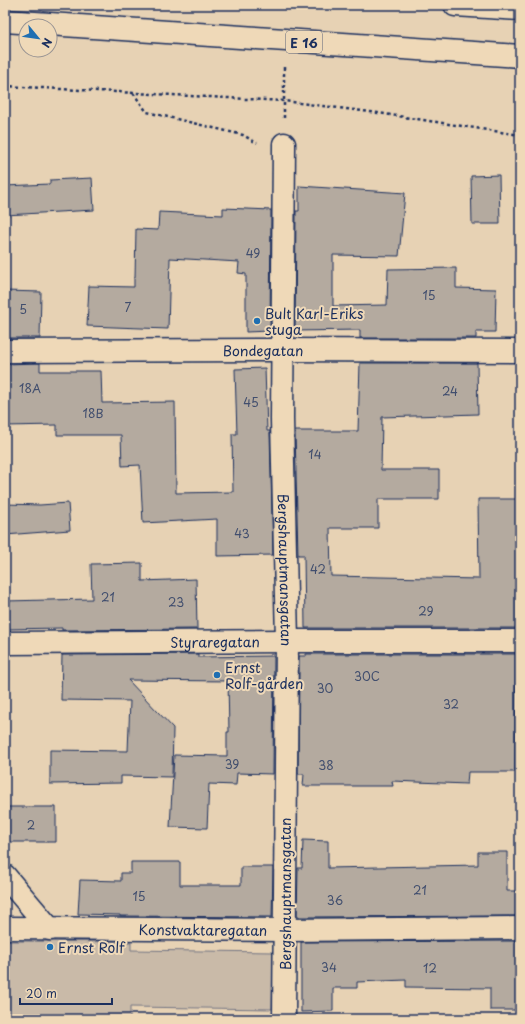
<svg xmlns="http://www.w3.org/2000/svg" width="525" height="1024" viewBox="0 0 525 1024" font-family="'Playpen Sans',sans-serif">
<rect width="100%" height="100%" fill="#e7d2b4"/>
<filter id="ink" filterUnits="userSpaceOnUse"><feTurbulence type="fractalNoise" baseFrequency=".025" numOctaves="2"/><feDisplacementMap in="SourceGraphic" scale="8" xChannelSelector="R" yChannelSelector="G"/><feConvolveMatrix kernelMatrix="1 2 1 2 8 2 1 2 1" color-interpolation-filters="sRGB"/></filter>
<g filter="url(#ink)">
<path fill="#c9baa8" stroke="#727483" d="M 5,941 L 131,942 L 131,950 L 273,952 L 272,1009 L 130,1007 L 130,1019 L 5,1019 Z"/>
<path fill="#b4aa9f" stroke="#1b2f5e" d="M 499,175 L 500,224 L 472,224 L 471,176 Z
M 92,178 L 94,210 L 5,215 L 5,186 L 50,184 L 50,180 Z
M 299,186 L 405,193 L 399,256 L 333,255 L 333,306 L 387,305 L 388,269 L 456,268 L 456,288 L 496,289 L 495,332 L 476,332 L 476,338 L 360,338 L 360,330 L 295,331 L 296,211 L 299,211 Z
M 223,208 L 271,210 L 270,331 L 246,332 L 246,274 L 238,273 L 239,262 L 170,258 L 168,329 L 87,326 L 89,286 L 134,287 L 134,278 L 135,278 L 136,229 L 158,230 L 159,212 L 223,215 Z
M 5,291 L 41,292 L 40,338 L 5,338 Z
M 40,363 L 40,371 L 101,371 L 102,403 L 175,402 L 176,493 L 233,492 L 232,434 L 237,434 L 235,369 L 265,368 L 267,431 L 270,431 L 273,555 L 217,556 L 217,519 L 143,523 L 140,465 L 122,466 L 121,435 L 57,435 L 57,425 L 5,426 L 5,364 Z
M 360,363 L 477,363 L 478,414 L 382,417 L 381,470 L 439,470 L 439,499 L 378,499 L 378,528 L 330,528 L 331,576 L 479,579 L 478,499 L 520,499 L 520,626 L 516,626 L 516,628 L 305,628 L 304,555 L 298,555 L 295,431 L 358,431 Z
M 68,503 L 70,530 L 5,535 L 5,504 L 40,505 Z
M 142,563 L 142,581 L 196,579 L 197,629 L 62,630 L 62,628 L 5,629 L 5,601 L 92,599 L 91,564 Z
M 198,654 L 198,657 L 274,656 L 273,774 L 237,773 L 236,785 L 209,784 L 207,828 L 170,827 L 174,755 L 227,756 L 227,732 L 229,732 L 228,681 L 128,680 L 173,728 L 172,777 L 121,776 L 121,783 L 50,784 L 50,750 L 128,751 L 130,701 L 61,700 L 62,655 Z
M 306,654 L 516,654 L 515,772 L 468,772 L 467,784 L 392,781 L 393,786 L 303,786 L 304,774 L 298,774 L 299,656 L 306,656 Z
M 5,807 L 56,807 L 56,842 L 5,842 Z
M 303,840 L 328,841 L 328,868 L 478,865 L 478,852 L 507,852 L 507,891 L 518,891 L 518,916 L 297,917 L 298,868 L 302,868 Z
M 131,862 L 180,862 L 180,885 L 241,885 L 241,867 L 273,867 L 272,917 L 120,916 L 120,915 L 78,914 L 80,880 L 121,881 L 121,873 L 131,873 Z
M 518,941 L 518,948 L 520,948 L 520,1010 L 490,1010 L 490,988 L 406,987 L 406,980 L 357,982 L 357,988 L 333,988 L 333,1011 L 301,1012 L 301,942 Z"/>
<g fill="none" stroke-linecap="round" stroke-linejoin="round">
<g stroke="#1b2f5e" stroke-width="25">
<g id="street">
<path id="s1" d="M 284,144 L 282,419 L 287,641 L 284,1019"/>
<path id="s2" d="M 5,351 L 282,350 L 520,351"/>
<path id="s3" d="M 5,643 L 287,641 L 520,641"/>
<path d="M 5,876 L 50,929"/>
<path id="s4" d="M 5,928 L 285,930 L 520,928"/>
</g>
</g>
<g stroke="#1b2f5e" stroke-width="25">
<path id="highway" d="M 455,5 L 520,9
M 5,21 L 520,56"/>
</g>
<path stroke="#1b2f5e" stroke-width="2.5" stroke-dasharray="3 3" stroke-linecap="butt" d="M 5,86 L 284,101 L 378,113 L 520,135
M 133,93 L 147,112 L 243,135 L 257,143
M 284,118 L 284,67"/>
<use href="#street" stroke="#efd9b8" stroke-width="22"/>
<use href="#highway" stroke="#efd9b8" stroke-width="22"/>
</g>
</g>
<g fill="#1f6fb2" stroke="#efd9b8" stroke-width="1.5">
<circle cx="257" cy="321" r="4"/>
<circle cx="217" cy="675" r="4"/>
<circle cx="50" cy="947" r="4"/>
</g>
<g text-anchor="middle" dominant-baseline="central" stroke-width="4" stroke-linejoin="round" paint-order="stroke">
<g font-size="12" fill="#414e6e">
<text x="253" y="253">49</text>
<text x="429" y="295">15</text>
<text x="128" y="307">7</text>
<text x="23" y="309">5</text>
<text x="30" y="388">18A</text>
<text x="450" y="391">24</text>
<text x="251" y="402">45</text>
<text x="93" y="413">18B</text>
<text x="315" y="454">14</text>
<text x="242" y="533">43</text>
<text x="318" y="569">42</text>
<text x="108" y="597">21</text>
<text x="176" y="602">23</text>
<text x="426" y="611">29</text>
<text x="367" y="676">30C</text>
<text x="325" y="688">30</text>
<text x="451" y="704">32</text>
<text x="232" y="764">39</text>
<text x="326" y="765">38</text>
<text x="31" y="825">2</text>
<text x="420" y="890">21</text>
<text x="139" y="896">15</text>
<text x="335" y="900">36</text>
<text x="329" y="967">34</text>
<text x="430" y="968">12</text>
</g>
<rect fill="#efd9b8" stroke="#5b6279" stroke-width="1" x="286" y="31" width="36" height="22" rx="3"/>
<g font-size="13" font-weight="bold" fill="#1b2f5e">
<text x="304" y="42">E 16</text>
</g>
<g font-size="14" fill="#1b2f5e" stroke="#efd9b8" text-anchor="start">
<text x="265" y="313">Bult Karl-Eriks<tspan x="265" dy="16">stuga</tspan></text>
<text x="225" y="667">Ernst<tspan x="225" dy="16">Rolf-gården</tspan></text>
<text x="58" y="947">Ernst Rolf</text>
</g>
<g font-size="14" fill="#1b2f5e" stroke="#efd9b8">
<text stroke="none"><textPath href="#s2" startOffset="258">Bondegatan</textPath></text>
<text stroke="none"><textPath href="#s1" startOffset="426">Bergshauptmansgatan</textPath></text>
<text stroke="none"><textPath href="#s3" startOffset="210">Styraregatan</textPath></text>
<text transform="translate(285 894) rotate(-90)">Bergshauptmansgatan</text>
<text stroke="none"><textPath href="#s4" startOffset="198">Konstvaktaregatan</textPath></text>
</g>
</g>
<rect width="525" height="1024" fill="none" stroke="#efd9b8" stroke-width="20"/>
<rect x="10" y="10" width="505" height="1004" fill="none" stroke="#1b2f5e" stroke-width="1.5" filter="url(#ink)"/>
<g transform="translate(38 38) rotate(119)"><circle r="19" fill="#efd9b8" stroke="#9a9594"/>
<path d="M0-3L7 15L0 10L-7 15Z" fill="#1f6fb2"/>
<text y="-6" font-size="11" font-weight="bold" text-anchor="middle" fill="#1b2f5e">N</text>
</g>
<path d="M20 998v6h92v-6" fill="none" stroke="#1b2f5e" stroke-width="2"/>
<text x="26" y="998" font-size="12" fill="#1b2f5e" stroke="#efd9b8" stroke-width="3" paint-order="stroke">20 m</text>
</svg>
